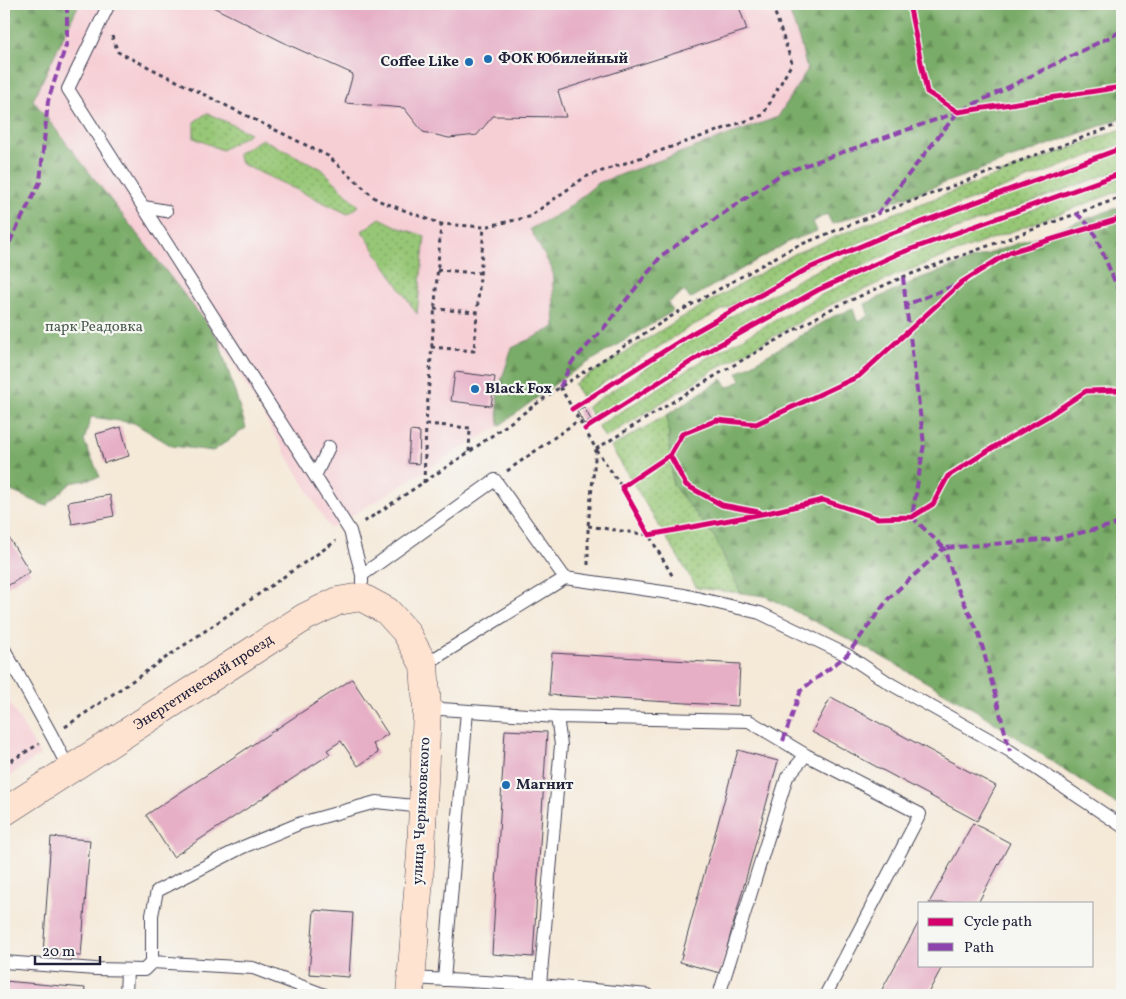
<svg xmlns="http://www.w3.org/2000/svg" width="1126" height="999" viewBox="0 0 1126 999" font-family="Vollkorn,serif">
<defs>
<pattern id="grass-dots" width="8" height="8" patternUnits="userSpaceOnUse" patternTransform="scale(1.25)"><rect width="8" height="8" fill="#97c776"/><path d="M2 2h.1M6 6h.1" fill="none" stroke="#7ba162" stroke-width="1.8" stroke-linecap="round"/></pattern>
<pattern id="forest-firs" width="22" height="20" patternUnits="userSpaceOnUse" patternTransform="scale(1.25)"><rect width="22" height="20" fill="#79ac67"/><path d="M5 1l3.5 6h-7zM16 11l3.5 6h-7z" fill="#638c56"/></pattern>
</defs>
<rect width="100%" height="100%" fill="#f6f6f2"/>
<filter id="ink" filterUnits="userSpaceOnUse"><feTurbulence type="fractalNoise" baseFrequency=".02" numOctaves="2"/><feDisplacementMap in="SourceGraphic" scale="10" xChannelSelector="R" yChannelSelector="G"/><feConvolveMatrix kernelMatrix="1 2 1 2 8 2 1 2 1" color-interpolation-filters="sRGB"/></filter>
<filter id="wash" filterUnits="userSpaceOnUse"><feTurbulence type="fractalNoise" baseFrequency=".0096" numOctaves="4" result="noise"/><feDisplacementMap in="SourceGraphic" scale="20" xChannelSelector="R" yChannelSelector="G"/><feGaussianBlur stdDeviation="1.12" result="paint"/><feColorMatrix in="noise" values="0 0 0 0 0 0 0 0 0 0 0 0 0 0 0 0 0 1.4 0 .05"/><feComposite in="paint" operator="in"/></filter>
<g filter="url(#wash)">
<rect width="100%" height="100%" fill="#f5e9d8"/>
<path fill="#f6cfd5" d="M 79,4 L 787,4 L 800,42 L 807,70 L 778,117 L 598,183 L 564,211 L 530,229 L 552,269 L 555,328 L 511,348 L 497,394 L 499,426 L 330,529 L 218,338 L 33,100 Z
M 4,693 L 40,755 L 4,780 Z"/>
<path fill="url(#grass-dots)" stroke="#5c7458" d="M 207,113 L 250,133 L 222,150 L 194,138 L 194,122 Z
M 1122,129 L 1122,144 L 884,232 L 804,267 L 688,328 L 582,397 L 574,384 L 681,318 L 796,253 L 879,219 Z
M 262,139 L 322,169 L 359,206 L 348,214 L 242,164 L 237,154 Z
M 1122,152 L 1122,169 L 893,252 L 815,288 L 701,350 L 594,419 L 587,407 L 693,337 L 809,274 L 888,239 Z
M 1122,177 L 1122,190 L 901,273 L 830,305 L 712,371 L 605,438 L 598,426 L 705,359 L 821,295 L 897,259 Z
M 380,218 L 400,228 L 425,236 L 417,314 L 362,231 Z
M 667,415 L 673,485 L 714,536 L 741,593 L 697,588 L 611,447 Z"/>
<path fill="url(#forest-firs)" stroke="#4e6751" d="M 4,4 L 79,4 L 33,100 L 218,338 L 246,428 L 213,451 L 172,446 L 134,423 L 91,417 L 84,441 L 100,477 L 71,483 L 46,506 L 4,488 Z
M 787,4 L 1122,4 L 1122,118 L 832,224 L 827,214 L 813,222 L 817,231 L 790,241 L 690,299 L 685,291 L 668,303 L 673,311 L 566,376 L 499,426 L 497,394 L 512,348 L 555,327 L 552,269 L 530,229 L 564,211 L 598,183 L 778,117 L 807,70 L 800,42 Z
M 1122,206 L 1122,808 L 977,711 L 872,651 L 765,596 L 741,593 L 714,536 L 673,485 L 667,415 L 722,379 L 728,388 L 741,380 L 737,373 L 834,316 L 853,309 L 857,321 L 869,316 L 865,304 L 921,278 Z"/>
<g id="blocks">
<path fill="#e6afc6" d="M 207,4 L 738,4 L 747,30 L 558,91 L 566,117 L 493,116 L 477,135 L 449,138 L 423,132 L 404,108 L 345,103 L 353,74 L 289,45 Z
M 455,372 L 495,377 L 491,406 L 451,401 Z
M 584,407 L 591,420 L 584,424 L 577,411 Z
M 121,427 L 129,456 L 104,463 L 96,434 Z
M 410,431 L 420,432 L 419,464 L 408,463 Z
M 110,495 L 114,516 L 72,524 L 68,502 Z
M 4,530 L 30,572 L 4,588 Z
M 552,653 L 740,664 L 738,706 L 549,695 Z
M 352,679 L 388,734 L 373,744 L 378,753 L 358,766 L 341,741 L 327,750 L 330,754 L 173,857 L 146,815 Z
M 831,697 L 996,786 L 977,821 L 812,732 Z
M 505,730 L 547,732 L 533,957 L 492,954 Z
M 738,750 L 778,761 L 720,973 L 680,962 Z
M 973,823 L 1010,843 L 978,903 L 929,903 Z
M 51,837 L 90,840 L 81,956 L 43,954 Z
M 314,910 L 353,913 L 349,977 L 309,974 Z
M 920,920 L 920,965 L 943,965 L 927,995 L 879,995 Z
M 4,981 L 85,988 L 84,995 L 4,995 Z"/>
</g>
</g>
<g filter="url(#ink)">
<use href="#blocks" fill-opacity="0" stroke="#424053" stroke-width="1"/>
<g fill="none" stroke-linecap="round" stroke-linejoin="round">
<g stroke="#424053" stroke-width="14">
<path id="lane" d="M 109,4 L 68,89 L 350,531 L 362,575
M 144,207 L 166,211
M 315,476 L 329,447
M 362,582 L 362,575 L 495,480 L 565,578
M 4,649 L 52,736 L 70,771
M 424,665 L 565,578 L 684,595 L 760,613 L 847,655 L 889,683 L 1010,751 L 1122,826
M 427,708 L 557,717 L 561,745 L 540,985 L 648,995
M 557,717 L 749,721 L 806,755
M 4,962 L 95,969 L 144,970 L 152,962 L 152,915 L 157,891 L 243,847 L 301,823 L 376,802 L 423,807
M 152,962 L 253,968 L 325,995
M 412,978 L 540,985 L 539,995
M 444,980 L 467,711
M 126,995 L 127,970
M 719,995 L 787,777 L 806,755 L 920,814 L 827,992 L 827,995"/>
</g>
<g stroke="#424053" stroke-width="29">
<g id="secondary">
<path id="s1" d="M 4,812 L 305,617 L 338,601 L 361,597 L 387,611 L 406,632 L 424,665 L 427,708 L 421,853 L 410,995"/>
</g>
</g>
<path stroke="#424053" stroke-width="3" stroke-dasharray="4 4" stroke-linecap="butt" d="M 112,36 L 118,52 L 328,156 L 377,200 L 441,224 L 484,227 L 529,217 L 585,177 L 763,115 L 792,63 L 772,4
M 437,270 L 481,273
M 434,309 L 477,312
M 431,347 L 474,351 L 484,227
M 560,387 L 596,449 L 622,487
M 426,424 L 470,428 L 469,452
M 596,449 L 715,376 L 831,309 L 903,277 L 1122,197
M 507,471 L 579,420
M 424,483 L 426,424 L 441,224
M 364,522 L 469,452 L 560,387 L 675,314 L 792,248 L 877,214 L 1122,123
M 588,526 L 649,535 L 673,577
M 588,565 L 588,526 L 596,449
M 65,727 L 336,541
M 4,765 L 39,744"/>
<use href="#lane" stroke="#fff" stroke-width="12"/>
<use href="#secondary" stroke="#fee3d1" stroke-width="28"/>
<path stroke="#8e44ad" stroke-width="4" stroke-dasharray="8 4" stroke-linecap="butt" d="M 1076,213 L 1092,228 L 1122,298
M 877,214 L 958,112
M 4,253 L 40,182 L 48,101 L 67,42 L 67,4
M 903,277 L 906,305
M 953,286 L 906,305 L 924,444 L 912,517 L 944,548 L 1054,539 L 1122,523
M 560,387 L 572,362 L 603,329 L 662,255 L 783,173 L 958,112 L 1122,31
M 783,741 L 801,690 L 847,655 L 889,598 L 944,548 L 956,585 L 979,634 L 1010,751"/>
<g stroke="#f6f6f2" stroke-width="8">
<path id="cycleway" d="M 909,4 L 927,92 L 958,112 L 1122,87
M 1122,218 L 1010,252 L 962,282 L 859,376 L 756,424 L 717,420 L 682,434 L 670,455 L 622,487 L 649,535 L 767,513 L 823,500 L 877,518 L 912,517 L 933,504 L 948,476 L 994,447 L 1048,416 L 1086,391 L 1122,390
M 572,409 L 691,334 L 807,269 L 887,235 L 1122,148
M 585,429 L 703,354 L 818,290 L 895,255 L 1122,173
M 670,455 L 686,485 L 722,505 L 759,512"/>
</g>
<use href="#cycleway" stroke="#d6006c" stroke-width="5"/>
</g>
</g>
<g fill="#1f6fb2" stroke="#f6f6f2" stroke-width="2">
<circle cx="488" cy="59" r="5"/>
<circle cx="469" cy="62" r="5"/>
<circle cx="475" cy="389" r="5"/>
<circle cx="506" cy="785" r="5"/>
</g>
<g text-anchor="middle" dominant-baseline="central" stroke-width="4.5" stroke-linejoin="round" paint-order="stroke">
<g font-size="15" font-weight="bold" fill="#22223b" stroke="#f6f6f2" text-anchor="start">
<text x="498" y="59">ФОК Юбилейный</text>
<text x="459" y="62" text-anchor="end">Coffee Like</text>
<text x="485" y="389">Black Fox</text>
<text x="516" y="785">Магнит</text>
</g>
<g font-size="15" fill="#4b5c50" stroke="#f6f6f2">
<text x="94" y="327">парк Реадовка</text>
</g>
<g font-size="15" fill="#22223b" stroke="#f6f6f2">
<text stroke="none"><textPath href="#s1" startOffset="238">Энергетический проезд</textPath></text>
<text transform="translate(422 811) rotate(-87)">улица Черняховского</text>
</g>
</g>
<rect width="1126" height="999" fill="none" stroke="#f6f6f2" stroke-width="20"/>
<rect x="918" y="902" width="175" height="65" fill="#f6f6f2" stroke="#a1a1a9"/>
<rect x="928" y="918" width="25" height="8" fill="#d6006c" stroke="#a1a1a9"/>
<text x="964" y="926" font-size="15" fill="#22223b">Cycle path</text>
<rect x="928" y="943" width="25" height="8" fill="#8e44ad" stroke="#a1a1a9"/>
<text x="964" y="952" font-size="15" fill="#22223b">Path</text>
<path d="M35 956v8h65v-8" fill="none" stroke="#22223b" stroke-width="2.5"/>
<text x="42" y="956" font-size="15" fill="#22223b" stroke="#f6f6f2" stroke-width="4" paint-order="stroke">20 m</text>
</svg>
